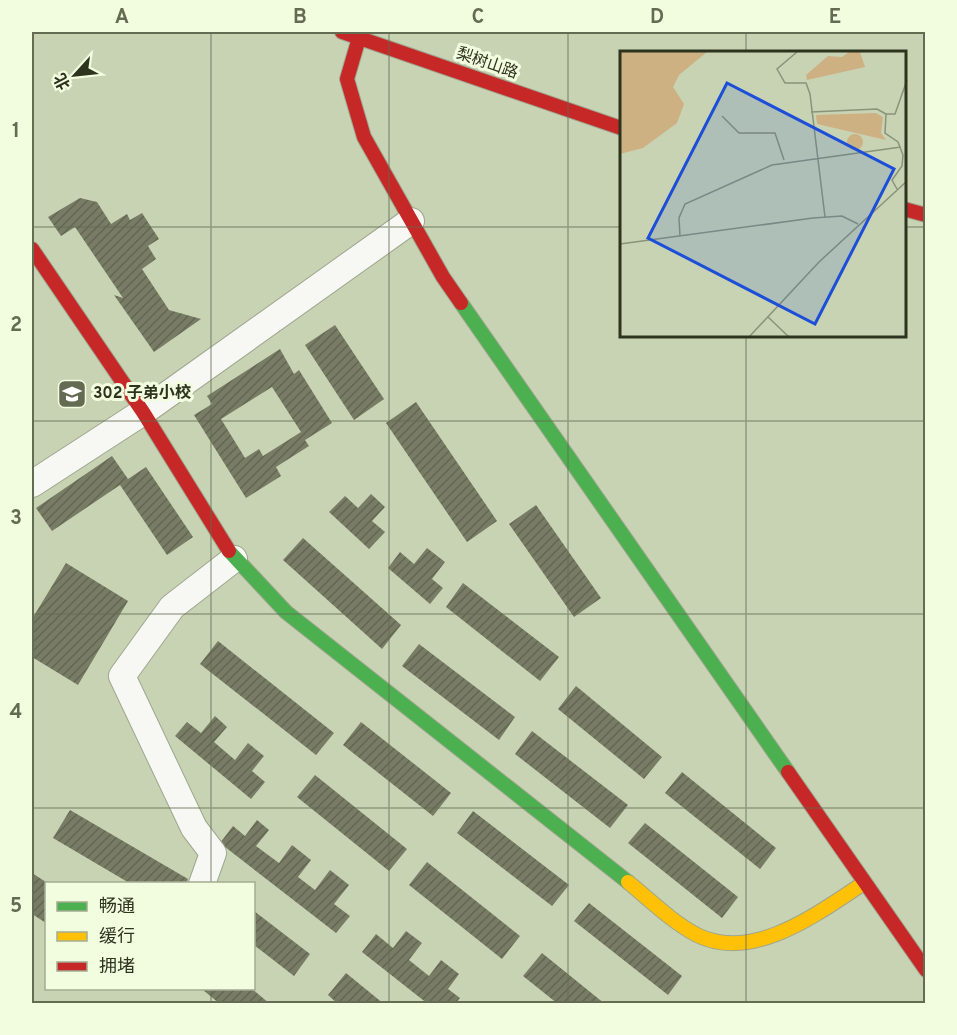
<svg xmlns="http://www.w3.org/2000/svg" width="957" height="1035" viewBox="0 0 957 1035" font-family="Overpass,'Noto Sans SC',sans-serif">
<defs>
<pattern id="building-hatch" width="6" height="6" patternUnits="userSpaceOnUse" patternTransform="scale(1.5)"><rect width="6" height="6" fill="#787c64"/><path d="M-1 1l2-2M0 6l6-6M5 7l2-2" fill="none" stroke="#636652"/></pattern>
</defs>
<rect width="100%" height="100%" fill="#c8d3b3"/>
<path fill="url(#building-hatch)" fill-rule="evenodd" d="M 80,198 L 97,202 L 111,224 L 127,214 L 130,220 L 142,213 L 159,239 L 148,246 L 156,259 L 142,269 L 169,310 L 201,319 L 154,352 L 114,295 L 123,298 L 75,227 L 61,236 L 48,217 Z
M 335,325 L 384,399 L 354,420 L 305,345 Z
M 280,349 L 294,374 L 299,370 L 332,423 L 305,440 L 309,446 L 276,467 L 281,476 L 246,498 L 194,415 L 212,404 L 207,396 ZM 272,387 L 301,432 L 263,456 L 259,449 L 245,458 L 221,419 Z
M 416,402 L 497,521 L 467,542 L 386,423 Z
M 112,456 L 128,479 L 146,467 L 193,537 L 167,555 L 120,485 L 52,531 L 36,508 Z
M 371,494 L 385,507 L 372,521 L 385,532 L 369,549 L 329,512 L 345,496 L 358,508 Z
M 536,505 L 601,598 L 574,617 L 509,524 Z
M 303,538 L 401,625 L 382,649 L 283,560 Z
M 427,548 L 445,562 L 432,579 L 443,588 L 430,604 L 388,568 L 400,552 L 414,564 Z
M 66,563 L 128,601 L 78,685 L 32,657 L 32,619 Z
M 463,583 L 559,657 L 540,681 L 446,607 Z
M 218,641 L 334,733 L 316,755 L 200,664 Z
M 419,644 L 515,717 L 499,740 L 402,666 Z
M 576,686 L 662,757 L 644,779 L 558,709 Z
M 215,716 L 227,727 L 214,742 L 235,760 L 248,743 L 264,756 L 252,771 L 265,782 L 251,799 L 175,736 L 187,722 L 201,733 Z
M 361,722 L 451,793 L 433,816 L 343,745 Z
M 532,731 L 628,805 L 610,828 L 515,754 Z
M 682,772 L 776,848 L 760,869 L 665,793 Z
M 315,775 L 407,849 L 389,871 L 297,797 Z
M 70,810 L 188,879 L 186,884 L 131,884 L 53,838 Z
M 473,811 L 569,885 L 552,906 L 457,833 Z
M 257,820 L 269,830 L 256,846 L 279,863 L 292,845 L 311,860 L 298,877 L 315,890 L 330,870 L 349,885 L 334,904 L 350,916 L 336,933 L 220,843 L 233,826 L 245,836 Z
M 645,823 L 738,897 L 722,918 L 628,843 Z
M 427,862 L 520,936 L 502,959 L 409,885 Z
M 32,873 L 46,882 L 46,923 L 32,914 Z
M 589,903 L 682,976 L 668,995 L 574,921 Z
M 254,911 L 310,954 L 294,976 L 254,945 Z
M 406,931 L 422,943 L 409,960 L 429,976 L 441,960 L 459,974 L 448,989 L 460,998 L 455,1004 L 428,1004 L 362,952 L 376,934 L 393,948 Z
M 542,953 L 605,1004 L 558,1004 L 523,976 Z
M 346,973 L 384,1004 L 338,1004 L 328,995 Z
M 204,988 L 251,988 L 270,1004 L 220,1004 L 203,990 Z"/>
<g fill="none" stroke-linecap="round" stroke-linejoin="round">
<g stroke="#9ea68e" stroke-width="28">
<path id="street" d="M 32,484 L 143,412 L 411,221
M 202,884 L 213,853 L 194,828 L 122,676 L 172,607 L 234,559"/>
</g>
<g stroke="#9ea68e" stroke-width="16">
<path id="fast" d="M 461,303 L 788,772
M 229,551 L 286,612 L 628,882"/>
</g>
<g stroke="#9ea68e" stroke-width="16">
<path id="slow" d="M 628,882 C 649,899 672,922 697,935 C 753,963 818,913 864,883"/>
</g>
<g stroke="#9ea68e" stroke-width="16">
<path id="jam" d="M 342,32 L 621,128
M 359,38 L 347,79 L 364,137 L 443,277 L 461,303
M 904,209 L 926,215
M 32,249 L 143,412 L 229,551
M 788,772 L 926,970"/>
</g>
<use href="#street" stroke="#f7f8f4" stroke-width="26"/>
<use href="#fast" stroke="#4caf50" stroke-width="14"/>
<use href="#slow" stroke="#ffc107" stroke-width="14"/>
<use href="#jam" stroke="#c62828" stroke-width="14"/>
</g>
<path fill="none" stroke="#636c52" stroke-width="1.5" stroke-opacity="0.55" d="M 211,32 L 211,884M 389,32 L 389,1004M 568,32 L 568,1004M 746,32 L 746,52M 32,227 L 621,227M 904,227 L 926,227M 746,336 L 746,1004M 32,421 L 926,421M 32,614 L 926,614M 32,808 L 926,808M 211,988 L 211,1004"/>
<defs>
<g id="school-square" transform="scale(1.5)"><rect x="-9" y="-9" width="18" height="18" rx="4" fill="#636c52" stroke="#f2fcdf"/><path d="M0-5L7-2L0 1L-7-2ZM-4 1L0 2.5L4 1V4Q0 6-4 4Z" fill="#fff"/></g>
</defs>
<g fill-rule="evenodd">
<use href="#school-square" x="72" y="394"/>
</g>
<g text-anchor="middle" dominant-baseline="central" stroke-width="6" stroke-linejoin="round" paint-order="stroke">
<g font-size="16" fill="#2d341e" stroke="#f2fcdf">
<text transform="translate(487 64) rotate(19)">梨树山路</text>
</g>
<g font-size="16" font-weight="bold" fill="#2d341e" stroke="#f2fcdf" text-anchor="start">
<text x="93" y="394">302 子弟小校</text>
</g>
</g>
<g transform="translate(620 51)">
<rect width="286" height="286" fill="#c8d3b3"/>
<path d="M 229,1 L 240,1 L 245,16 L 187,29 L 186,24 L 208,5 L 222,6 ZM 256,62 L 263,66 L 261,82 L 266,89 L 197,73 L 196,64 ZM227 91a8 8 0 1 1 16 0a8 8 0 1 1-16 0Z" fill="#ceb183"/>
<path d="M 0,1 L 87,1 L 59,24 L 53,36 L 64,53 L 57,72 L 23,97 L 0,103 Z" fill="#ceb183"/>
<path fill="none" stroke="#8a9377" stroke-width="1.5" d="M 177,1 L 157,18 L 165,32 L 186,32 L 190,43 L 205,166M 191,61 L 257,58 L 266,63 L 265,82 L 278,91 L 283,104 L 282,115 L 272,129 L 277,138M 266,63 L 275,63 L 287,29M 102,65 L 119,82 L 155,82 L 164,109M 60,185 L 59,167 L 65,153 L 152,114 L 281,96M 0,193 L 193,167 L 222,165 L 238,173M 148,266 L 169,286M 129,286 L 199,211 L 287,130"/>
<path fill="#1d4ed8" fill-opacity="0.15" stroke="#1d4ed8" stroke-width="3" d="M 107,32 L 274,118 L 195,273 L 28,187 Z"/>
<rect width="286" height="286" fill="none" stroke="#2d341e" stroke-width="3"/>
</g>
<rect width="957" height="1035" fill="none" stroke="#f2fcdf" stroke-width="66"/>
<rect x="45" y="882" width="210" height="108" fill="#f2fcdf" stroke="#a3ac92" stroke-width="1.5"/>
<rect x="57" y="902" width="30" height="9" fill="#4caf50" stroke="#a3ac92" stroke-width="1.5"/>
<text x="99" y="912" font-size="18" fill="#2d341e">畅通</text>
<rect x="57" y="932" width="30" height="9" fill="#ffc107" stroke="#a3ac92" stroke-width="1.5"/>
<text x="99" y="942" font-size="18" fill="#2d341e">缓行</text>
<rect x="57" y="962" width="30" height="9" fill="#c62828" stroke="#a3ac92" stroke-width="1.5"/>
<text x="99" y="972" font-size="18" fill="#2d341e">拥堵</text>
<g transform="translate(75 75) rotate(243)" stroke="#f2fcdf" stroke-width="4.5" paint-order="stroke">
<path d="M0-4.5L10 22L0 15L-10 22Z" fill="#2d341e"/>
<text y="-9" font-size="16" font-weight="bold" text-anchor="middle" fill="#2d341e">北</text>
</g>
<rect x="33" y="33" width="891" height="969" fill="none" stroke="#636c52" stroke-width="2"/>
<g font-size="20" text-anchor="middle" font-weight="bold" fill="#636c52">
<text x="122" y="23">A</text>
<text x="300" y="23">B</text>
<text x="478" y="23">C</text>
<text x="657" y="23">D</text>
<text x="835" y="23">E</text>
<text x="16" y="137">1</text>
<text x="16" y="331">2</text>
<text x="16" y="524">3</text>
<text x="16" y="718">4</text>
<text x="16" y="912">5</text>
</g>
</svg>
